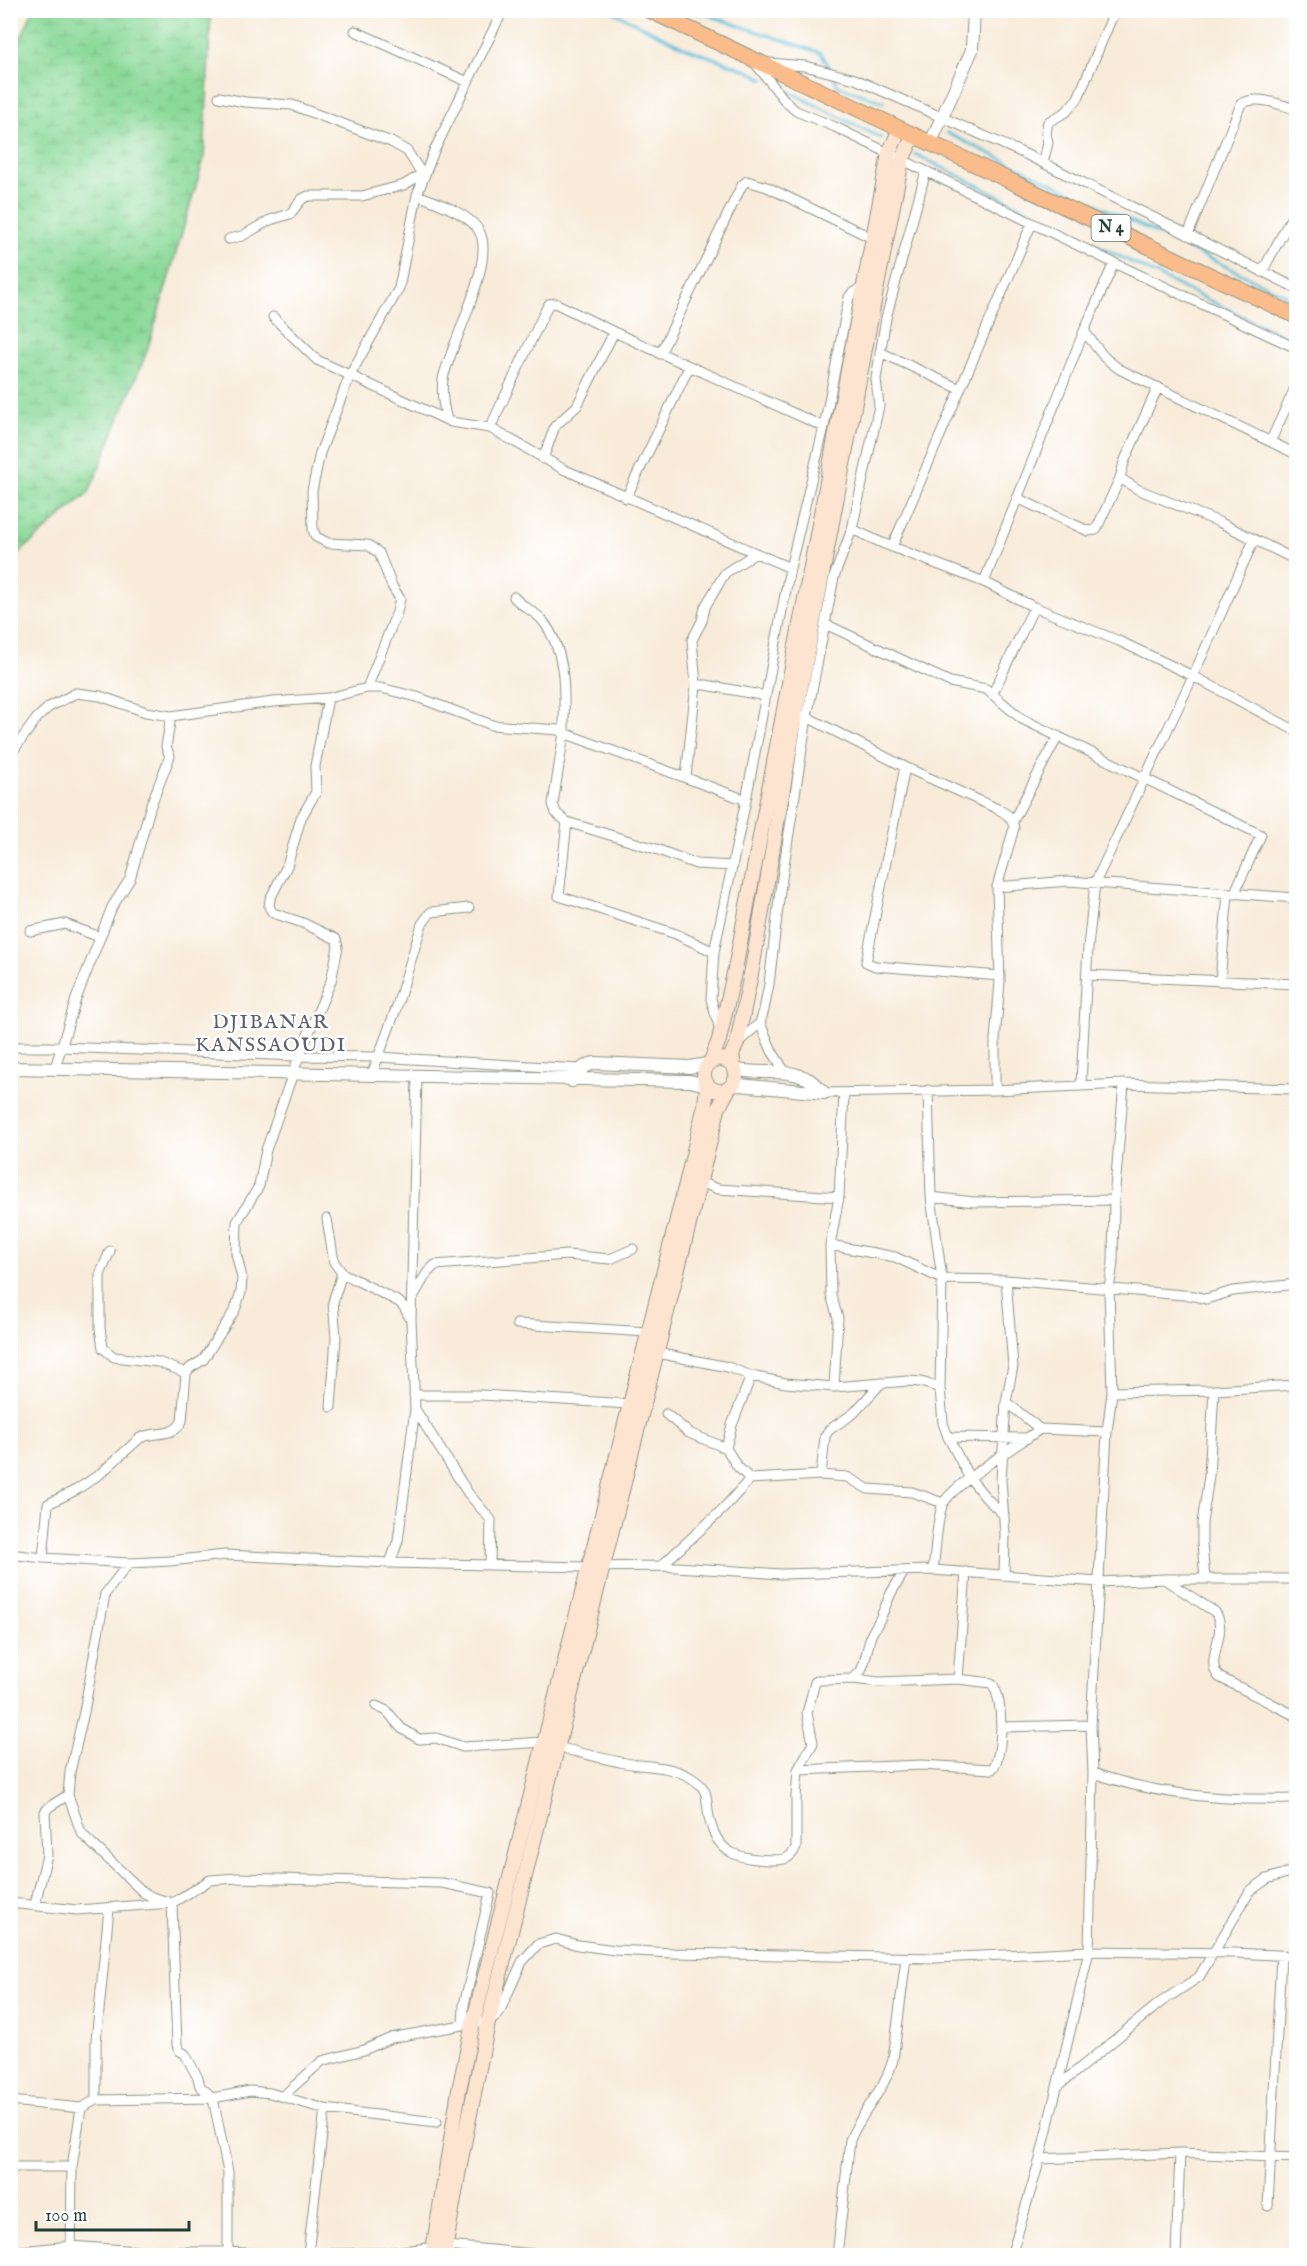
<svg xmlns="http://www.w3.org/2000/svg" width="1307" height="2266" viewBox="0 0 1307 2266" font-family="'IM FELL English',serif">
<defs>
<pattern id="wetland-marsh" width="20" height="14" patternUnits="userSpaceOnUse" patternTransform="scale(1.5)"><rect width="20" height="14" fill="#8ad998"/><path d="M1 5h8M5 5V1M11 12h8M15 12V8" fill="none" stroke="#77bb84"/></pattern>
</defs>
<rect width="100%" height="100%" fill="#fff"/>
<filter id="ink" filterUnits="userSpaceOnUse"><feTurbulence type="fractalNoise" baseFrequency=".0167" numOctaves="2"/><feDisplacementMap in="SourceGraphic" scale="12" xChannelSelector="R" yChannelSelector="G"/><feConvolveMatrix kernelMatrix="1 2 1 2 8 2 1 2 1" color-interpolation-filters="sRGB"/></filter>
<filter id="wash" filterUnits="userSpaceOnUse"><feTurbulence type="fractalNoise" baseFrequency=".008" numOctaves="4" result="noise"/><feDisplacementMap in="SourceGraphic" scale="24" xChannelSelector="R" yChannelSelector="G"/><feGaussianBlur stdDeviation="1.35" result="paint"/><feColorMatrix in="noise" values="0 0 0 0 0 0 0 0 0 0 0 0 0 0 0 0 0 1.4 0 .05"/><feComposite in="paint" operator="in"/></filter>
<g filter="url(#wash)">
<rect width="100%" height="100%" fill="#f8ebd9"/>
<path fill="url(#wetland-marsh)" stroke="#548b66" stroke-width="1.5" d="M 33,10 L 211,11 L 204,158 L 147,351 L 89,492 L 11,560 L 10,64 Z"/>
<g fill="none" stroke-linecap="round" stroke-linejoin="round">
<path stroke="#5cbeda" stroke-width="3" d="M 609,10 L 686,48 L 746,70 L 764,79
M 677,10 L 708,15 L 821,53 L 830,69
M 833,75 L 838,86 L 883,102
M 778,86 L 881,138
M 947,133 L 1296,300
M 915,154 L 1181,287 L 1296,342"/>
</g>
</g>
<g filter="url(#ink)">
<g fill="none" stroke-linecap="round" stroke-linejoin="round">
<g stroke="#8c9486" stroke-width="11">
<path id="minor" d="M 355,31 L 468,82
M 755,63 L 786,102 L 796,111 L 835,127 L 1114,263 L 1296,348
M 769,63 L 805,66 L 855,79 L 1025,154 L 1296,288
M 219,97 L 245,102 L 292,105 L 391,142 L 407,151 L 424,177
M 1043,163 L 1048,143 L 1046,133 L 1048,122 L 1066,112 L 1078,98 L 1115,10
M 417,195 C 434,201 470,214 479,231 C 497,259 450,346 443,379 C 441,394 443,406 447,420
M 1188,235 L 1241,104 C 1257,94 1279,105 1296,109
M 229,239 L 242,236 L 270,220 L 290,214 L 302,199 L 308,196 L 362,196 L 404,185 L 422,174
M 1262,272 L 1296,209
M 273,317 L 317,360 L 451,422 L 490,428 L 563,469 L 790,568
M 1084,331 L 1104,357 L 1119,369 L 1296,454
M 880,352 L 960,389
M 660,354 L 742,185 L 747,181 L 767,187 L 872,238
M 1158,387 L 1124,462 L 1120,478 L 1137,489 L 1219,522 L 1296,560
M 490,428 L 546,309 L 549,304 L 555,303 L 614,332 L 824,427
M 1271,440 L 1296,386
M 543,459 L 555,426 L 577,406 L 614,332
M 626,498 L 689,367
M 1017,498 L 1088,531 L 1096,530 L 1120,478
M 852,529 L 882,543 L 984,582 L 1034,607 L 1119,641 L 1193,676 L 1296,731
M 892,547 L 1032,223
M 984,582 L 1084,331 L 1114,263
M 514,597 C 522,607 535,611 543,621 C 568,653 564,695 564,733 L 746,800
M 825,624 L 950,682 L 986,689 L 1022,719 L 1261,835 L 1234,894
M 696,685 L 692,640 L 702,621 L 705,607 L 725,573 L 756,553
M 367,688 L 397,612 L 400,599 L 392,586 L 379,553 L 368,545 L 328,543 L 316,537 L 313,530 L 312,491 L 320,453 L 350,375 L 399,288 L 417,195 L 434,151 L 503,10
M 993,693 L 1034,607
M 803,715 L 905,767 L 998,809 C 1007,814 1012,817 1014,828 L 997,887 L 1000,982 L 995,1040 L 995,1090
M 10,755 L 37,718 L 49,707 L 76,693 L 100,696 L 146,712 L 171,716 L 273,702 L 328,698 L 367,688 L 381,688 L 417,697 L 492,725 L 558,730 L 564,733 L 553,804 L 556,813 L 567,822 L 559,896 L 676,934 L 714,952
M 905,767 L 866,962 L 875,966 L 1000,976
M 686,777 L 696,685 L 706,685 L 766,696
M 1013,821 L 1058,736
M 567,822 L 656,849 L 696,864 L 733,866
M 997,887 L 1068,881 L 1296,898
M 30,931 L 65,924 L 100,937
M 1087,975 L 1296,984
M 1220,981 L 1228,894
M 760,1023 L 772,1051 L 785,1072
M 720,1030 L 711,999 L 714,952 L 746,800 L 790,568 L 824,427 L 849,297 C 853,291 860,288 868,290
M 737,1043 L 760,1023 L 764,1010 L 769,984 L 780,891 L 807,717 L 834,577 L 852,529 L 879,406 L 876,379 L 886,318 L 926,171
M 10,1047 L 60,1047 L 299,1056 L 378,1057 L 580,1069
M 55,1068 L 76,999 L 112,907 L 130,879 L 151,805 L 170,756 L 166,747 L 171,716
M 372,1074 L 396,1009 L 422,924 L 431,912 L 469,908
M 1081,1084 L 1088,947 L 1095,883 L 1193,676 L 1254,540
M 928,1090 L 931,1197 L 942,1279 L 940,1388 L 943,1423 L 948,1437 L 969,1477 L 986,1498 L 1004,1515
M 824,1093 L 995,1090 L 1124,1084 L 1296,1089
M 696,1181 L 718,1189 L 839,1197
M 931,1197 L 974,1202 L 1114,1200
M 327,1219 L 334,1262 L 342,1273 L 399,1302 L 404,1307 L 410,1318
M 830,1245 L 895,1257 L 942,1279 L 1006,1280 L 1195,1296 L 1206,1299 L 1233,1291 L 1296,1284
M 110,1251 L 100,1275 L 100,1328 L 103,1348 L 114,1357 L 158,1362 L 186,1373
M 413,1297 L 427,1273 L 435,1265 L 567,1255 L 610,1259 L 633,1249
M 517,1324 L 648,1332
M 657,1353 L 728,1367 L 751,1376 L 786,1383 L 834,1387 L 908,1381 L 921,1382 L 940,1388
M 834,1387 L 838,1318 L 831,1295 L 830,1245 L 839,1197 L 844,1093
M 1112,1392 L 1214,1390 L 1296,1385
M 414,1395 L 482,1395 L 629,1404
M 1006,1402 L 1040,1429 L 1107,1432
M 331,1407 L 336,1337 L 333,1302 L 342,1273
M 415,1409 L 468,1493 L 491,1520 L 490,1564
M 666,1414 L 689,1433 L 726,1448 L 737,1466 L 750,1479 L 821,1475 L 847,1477 L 868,1489 L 912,1492 L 943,1503
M 948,1437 L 1028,1438
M 726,1448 L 732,1425 L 751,1376
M 821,1475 L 825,1436 L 829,1430 L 854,1413 L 881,1383
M 10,1554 L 43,1558 L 129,1563 L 170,1561 L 225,1555 L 390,1563 L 588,1567 L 661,1566 L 781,1574 L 933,1570 L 1099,1582 L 1164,1579 L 1296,1579
M 43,1558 L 48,1504 L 76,1490 L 100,1474 L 140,1438 C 155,1431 174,1438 182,1421 L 186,1373 L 190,1368 L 203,1360 L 235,1310 L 241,1292 L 242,1278 L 236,1253 L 237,1222 L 259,1186 L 266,1150 L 299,1056 L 331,981 L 338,947 L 336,939 L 303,923 L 273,913 L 269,907 L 270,899 L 287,866 L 301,818 L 316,792 L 315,766 L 328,698
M 129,1563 L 105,1594 L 84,1712 L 70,1772 L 68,1795 L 81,1832 L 87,1839 L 143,1892 L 152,1897 L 172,1903 L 177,2045 L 180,2051 L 185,2054 L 198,2078 L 200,2086 L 213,2098 L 228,2172 L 228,2256
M 390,1563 L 398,1541 L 415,1409 L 411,1320 L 417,1076
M 661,1566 L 722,1510 L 750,1479
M 933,1570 C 936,1550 936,1526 942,1506 C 947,1488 1021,1443 1040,1429
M 1004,1575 L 1005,1533 L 1001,1480 L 1006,1402 L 1013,1366 L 1006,1280
M 1164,1579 L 1215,1612 C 1230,1633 1203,1659 1219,1677 L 1296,1716
M 1205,1579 L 1202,1543 L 1202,1523 L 1209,1476 L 1214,1390
M 853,1679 L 861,1671 L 864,1663 L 871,1635 L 880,1619 L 891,1593 L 904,1572
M 958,1679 L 966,1572
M 376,1706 L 387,1711 L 401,1728 L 419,1739 L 436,1738 L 463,1747 L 544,1742
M 1001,1727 L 1091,1725
M 557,1747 C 578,1752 599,1758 620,1762 C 642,1767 668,1765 688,1776 C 711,1789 705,1796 709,1817 C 717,1856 740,1859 774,1860 C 786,1860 790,1858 796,1848 L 796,1797 L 798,1770 L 813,1743 L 807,1713 L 815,1682 L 819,1680 L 853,1679 L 879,1682 L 958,1679 L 991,1683 C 1004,1694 1004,1757 992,1769 L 921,1765 L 798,1770
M 1093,1773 C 1158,1796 1228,1801 1296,1799
M 10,1903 L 77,1910 L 172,1903 L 210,1880 L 237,1878 L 442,1883 L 490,1893 L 464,2005 L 463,2025
M 35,1904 L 47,1855 L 45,1812 L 49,1807 L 68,1795
M 1058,2086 L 1161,2002 L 1199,1977 L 1250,1891 L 1267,1879 L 1296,1870
M 283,2096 L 322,2061 L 364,2050 L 391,2038 L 473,2023 L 488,2023 L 498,2015 L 522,1962 L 538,1944 L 556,1939 L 578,1945 L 615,1950 L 673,1953 L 936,1958 L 1089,1951 L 1235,1953 L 1296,1956
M 96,2100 L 96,2041 L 109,1909
M 10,2101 L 81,2108 L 96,2100 L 213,2098 L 250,2091 L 270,2093 L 325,2109 L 437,2122
M 1040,2159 L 1180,2153 L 1296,2158
M 10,2167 L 72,2167
M 1268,2206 L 1281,1956
M 10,2252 L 71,2246 L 150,2252 L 227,2252 L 279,2255 L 384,2253 L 446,2246 L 558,2256
M 308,2254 L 325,2109
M 71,2256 L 72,2167 L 81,2108
M 837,2256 L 850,2140 C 862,2110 884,2092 893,2060 L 906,1958
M 1011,2256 L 1040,2159 L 1089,1951 L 1093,1773 L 1091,1725 L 1107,1432 L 1112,1392 L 1109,1289 L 1113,1263 L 1114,1200 L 1124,1084
M 1176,2256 L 1180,2153"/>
</g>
<g stroke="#8c9486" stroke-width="14">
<path id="tertiary" d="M 931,142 L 972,50 L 974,10
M 10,1068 L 690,1081 L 707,1085
M 735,1069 C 758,1076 783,1067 806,1078 C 813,1081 819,1088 824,1093
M 572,1081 C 579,1071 583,1065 595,1063 L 690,1067 L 707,1064
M 731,1086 L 739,1085 L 824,1093"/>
</g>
<g stroke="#8c9486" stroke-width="16">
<path id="secondary" d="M704 1075a16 16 0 1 1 32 0a16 16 0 1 1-32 0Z
M 711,1061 L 719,1040 L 736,964 L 889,153 L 900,129
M 734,1067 L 732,1054 L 737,1043 L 753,964 L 796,712 L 876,291 L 902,160 L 914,135
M 432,2256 L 459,2090 L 473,2023 L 688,1176 L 705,1105 L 707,1085
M 444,2256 L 460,2164 L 488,2023 L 718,1109 L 729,1088"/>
</g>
<g stroke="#8c9486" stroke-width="17">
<path id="trunk" d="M 649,10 L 1296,316"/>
</g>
<use href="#minor" stroke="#fff" stroke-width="9"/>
<use href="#tertiary" stroke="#fff" stroke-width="12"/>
<use href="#secondary" stroke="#fde4d1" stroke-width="14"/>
<use href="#trunk" stroke="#fabc8b" stroke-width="15"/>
</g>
</g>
<g text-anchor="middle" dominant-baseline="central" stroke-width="5" stroke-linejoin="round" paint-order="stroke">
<rect fill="#fff" stroke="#627771" stroke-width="1.5" x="1091.5" y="215" width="39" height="26" rx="4.5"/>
<g font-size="16" font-weight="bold" fill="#1f3d34">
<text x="1111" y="228">N 4</text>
</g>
<g font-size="20" letter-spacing="1.5" fill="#5d5e6f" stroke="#fff">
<text x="271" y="1022">DJIBANAR<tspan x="271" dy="23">KANSSAOUDI</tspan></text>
</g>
</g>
<rect width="1307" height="2266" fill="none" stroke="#fff" stroke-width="36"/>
<path d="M36 2221v9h153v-9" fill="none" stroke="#1f3d34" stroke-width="3"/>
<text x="45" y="2221" font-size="18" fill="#1f3d34" stroke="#ffffff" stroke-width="4.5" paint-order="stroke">100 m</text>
</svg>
